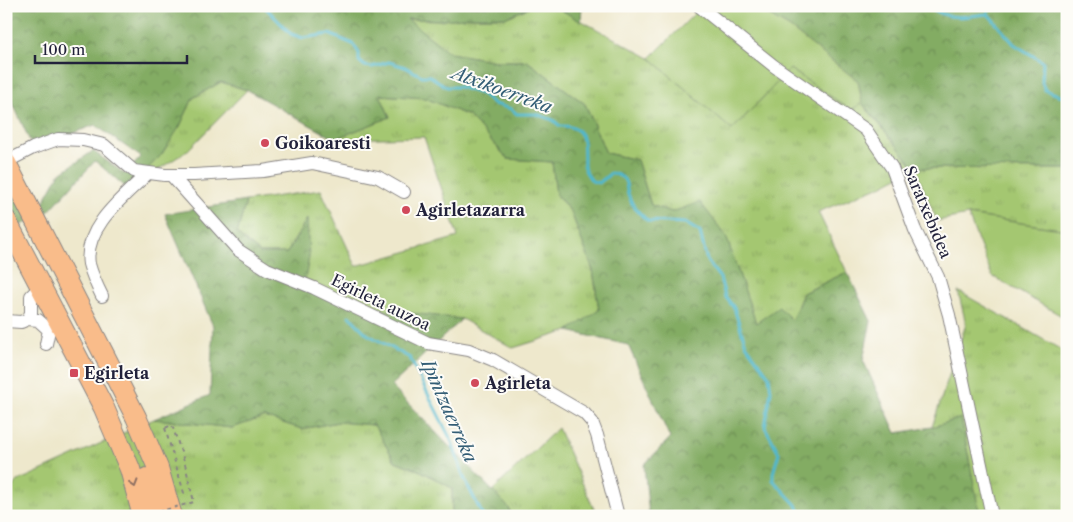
<svg xmlns="http://www.w3.org/2000/svg" width="1073" height="522" viewBox="0 0 1073 522" font-family="'Libre Caslon Text',serif">
<defs>
<pattern id="grass-tufts" width="24" height="20" patternUnits="userSpaceOnUse" patternTransform="scale(1.25)"><rect width="24" height="20" fill="#a4c771"/><path d="M3 7l-1-3M5 7V3M7 7l1-3M15 17l-1-3M17 17v-4M19 17l1-3" fill="none" stroke="#8dab63"/></pattern>
<pattern id="forest-crowns" width="20" height="18" patternUnits="userSpaceOnUse" patternTransform="scale(1.25)"><rect width="20" height="18" fill="#83ac63"/><path d="M2 6a3 3 0 1 1 6 0M12 15a3 3 0 1 1 6 0" fill="none" stroke="#6b8c53"/></pattern>
</defs>
<rect width="100%" height="100%" fill="#fdfcf7"/>
<filter id="ink" filterUnits="userSpaceOnUse"><feTurbulence type="fractalNoise" baseFrequency=".02" numOctaves="2"/><feDisplacementMap in="SourceGraphic" scale="10" xChannelSelector="R" yChannelSelector="G"/><feConvolveMatrix kernelMatrix="1 2 1 2 8 2 1 2 1" color-interpolation-filters="sRGB"/></filter>
<filter id="wash" filterUnits="userSpaceOnUse"><feTurbulence type="fractalNoise" baseFrequency=".0096" numOctaves="4" result="noise"/><feDisplacementMap in="SourceGraphic" scale="20" xChannelSelector="R" yChannelSelector="G"/><feGaussianBlur stdDeviation="1.12" result="paint"/><feColorMatrix in="noise" values="0 0 0 0 0 0 0 0 0 0 0 0 0 0 0 0 0 1.4 0 .05"/><feComposite in="paint" operator="in"/></filter>
<g filter="url(#wash)">
<rect width="100%" height="100%" fill="#eee8cc"/>
<path fill="url(#grass-tufts)" stroke="#637456" d="M 530,7 L 560,9 L 650,58 L 732,130 L 790,69 L 851,110 L 862,103 L 915,168 L 1067,169 L 1067,230 L 968,215 L 937,221 L 915,168 L 883,185 L 818,212 L 847,272 L 803,293 L 792,320 L 756,323 L 726,237 L 672,212 L 651,205 L 637,160 L 606,153 L 585,104 L 527,61 L 496,61 L 450,53 L 406,19 L 443,20 L 472,17 L 507,17 Z
M 221,82 L 247,90 L 187,151 L 128,189 L 180,126 L 193,98 Z
M 380,95 L 425,98 L 469,116 L 508,159 L 552,162 L 556,194 L 571,212 L 593,270 L 599,311 L 568,331 L 513,348 L 462,319 L 374,309 L 303,285 L 306,220 L 287,253 L 260,253 L 237,234 L 246,201 L 321,190 L 356,266 L 458,237 L 424,137 L 335,139 L 390,117 Z
M 958,291 L 1067,353 L 1067,516 L 980,516 L 961,419 L 932,427 L 966,324 Z
M 264,417 L 302,429 L 338,422 L 374,425 L 395,461 L 421,471 L 452,488 L 452,516 L 6,516 L 6,497 L 16,482 L 154,419 L 232,428 Z
M 558,428 L 597,516 L 511,516 L 509,508 L 491,492 Z"/>
<path fill="url(#forest-crowns)" stroke="#52674f" d="M 6,6 L 582,6 L 581,22 L 560,9 L 530,7 L 507,17 L 472,17 L 443,20 L 407,19 L 450,53 L 496,61 L 527,61 L 585,104 L 606,153 L 637,160 L 651,205 L 672,212 L 700,202 L 726,236 L 756,323 L 779,307 L 792,320 L 803,293 L 847,272 L 871,321 L 863,360 L 896,433 L 932,427 L 961,418 L 980,516 L 649,516 L 644,465 L 670,438 L 628,345 L 568,331 L 599,310 L 593,270 L 571,212 L 556,194 L 552,162 L 508,159 L 469,116 L 425,98 L 380,95 L 390,117 L 335,139 L 247,90 L 221,82 L 193,98 L 180,126 L 162,154 L 128,189 L 95,161 L 48,212 L 6,232 L 6,180 L 20,175 L 41,207 L 59,174 L 93,151 L 125,174 L 141,157 L 95,125 L 33,148 L 6,88 Z
M 753,6 L 1067,6 L 1067,169 L 915,168 L 862,103 L 858,81 L 790,28 Z
M 246,201 L 237,234 L 260,253 L 287,253 L 307,219 L 309,257 L 304,285 L 374,309 L 462,319 L 391,386 L 509,508 L 511,516 L 452,516 L 452,488 L 421,471 L 395,461 L 374,425 L 338,422 L 302,429 L 264,417 L 232,428 L 154,419 L 210,395 L 213,326 L 165,214 Z"/>
<path fill="#a4c771" stroke="#637456" d="M 702,6 L 753,6 L 790,28 L 858,81 L 862,103 L 851,110 L 790,69 L 732,130 L 650,58 Z
M 968,215 L 1067,230 L 1067,319 L 992,276 Z"/>
<g fill="none" stroke-linecap="round" stroke-linejoin="round">
<path stroke="#50b8ce" stroke-width="3" d="M 264,6 L 291,34 L 303,38 L 329,34 L 353,44 L 359,53 L 359,61 L 365,66 L 372,67 L 389,62 L 405,67 L 422,76 L 430,76 L 447,87 L 459,87 L 482,94 L 494,104 L 511,109 L 517,114 L 536,114 L 553,120 L 560,126 C 589,125 583,146 584,167 C 585,172 589,177 592,181 L 599,183 L 611,173 C 632,178 623,185 630,199 C 633,208 641,215 648,221 L 685,223 L 700,232 L 707,261 L 720,278 L 725,296 L 734,308 L 746,345 L 769,376 L 771,391 L 765,427 L 779,453 L 773,473 L 773,480 L 798,507 L 800,516
M 928,6 C 951,22 962,16 988,14
M 988,6 L 988,14 L 1014,44 L 1043,62 L 1042,83 L 1045,90 L 1067,98
M 349,316 L 367,334 L 410,358 L 452,442 L 464,478 L 483,516"/>
</g>
</g>
<g filter="url(#ink)">
<g fill="none" stroke-linecap="round" stroke-linejoin="round">
<g stroke="#888584" stroke-width="14">
<path id="minor" d="M 699,6 L 774,66 L 866,130 L 892,168 L 915,230 L 938,277 L 949,315 L 992,516
M 6,162 L 33,148 L 58,139 L 83,140 L 104,145 L 134,171 L 165,175 L 194,175 L 263,171 L 312,163 L 378,177 L 404,192
M 171,175 L 238,250 L 267,269 L 314,288 L 428,343 L 469,350 L 493,360 L 584,413 L 592,422 L 597,435 L 618,516
M 102,296 C 97,286 92,275 89,264 C 83,227 125,196 148,173
M 28,319 L 38,320 L 49,330 L 46,344
M 6,321 L 21,322 L 28,319 L 31,313 L 31,296 L 41,286"/>
</g>
<g stroke="#888584" stroke-width="22">
<path id="primary" d="M 6,163 L 136,417 L 158,468 L 172,516
M 6,220 L 104,408 L 130,469 L 143,516
M 147,478 L 157,516"/>
</g>
<path stroke="#888584" stroke-width="2" stroke-dasharray="4 4" stroke-linecap="butt" d="M 165,428 L 184,493 L 182,495"/>
<use href="#minor" stroke="#fff" stroke-width="12"/>
<use href="#primary" stroke="#f9bc8a" stroke-width="20"/>
<path stroke="#888584" stroke-width="2" stroke-dasharray="4 4" stroke-linecap="butt" d="M 143,516 L 194,502 L 185,464 L 172,425 L 165,428"/>
</g>
<defs><path id="oneway-chevron" d="M-2-3.5L2.5 0L-2 3.5" fill="none" stroke-width="1.6" stroke-linecap="round" stroke-linejoin="round" transform="scale(1.25)"/></defs>
<use stroke="#8e6f62" href="#oneway-chevron" transform="translate(134 484) rotate(73)"/>
</g>
<g fill="#d1495b" stroke="#fdfcf7" stroke-width="2">
<circle cx="265" cy="143" r="5"/>
<circle cx="406" cy="210" r="5"/>
<rect x="69" y="368" width="10" height="10" rx="2.5"/>
<circle cx="475" cy="383" r="5"/>
</g>
<g text-anchor="middle" dominant-baseline="central" stroke-width="4" stroke-linejoin="round" paint-order="stroke">
<g font-size="16" font-weight="bold" fill="#22223b" stroke="#fdfcf7" text-anchor="start">
<text x="275" y="143">Goikoaresti</text>
<text x="416" y="210">Agirletazarra</text>
<text x="84" y="373">Egirleta</text>
<text x="485" y="383">Agirleta</text>
</g>
<g font-size="16" fill="#22223b" stroke="#fdfcf7">
<text transform="translate(928 212) rotate(67)">Saratxebidea</text>
<text transform="translate(381 302) rotate(26)">Egirleta auzoa</text>
</g>
<g font-size="18" font-style="italic" fill="#345e76" stroke="#fdfcf7">
<text transform="translate(502 90) rotate(20)">Atxikoerreka</text>
<text transform="translate(449 411) rotate(66)">Ipintzaerreka</text>
</g>
</g>
<rect width="1073" height="522" fill="none" stroke="#fdfcf7" stroke-width="25"/>
<path d="M35 55v8h152v-8" fill="none" stroke="#22223b" stroke-width="2.5"/>
<text x="42" y="55" font-size="15" fill="#22223b" stroke="#fdfcf7" stroke-width="4" paint-order="stroke">100 m</text>
</svg>
